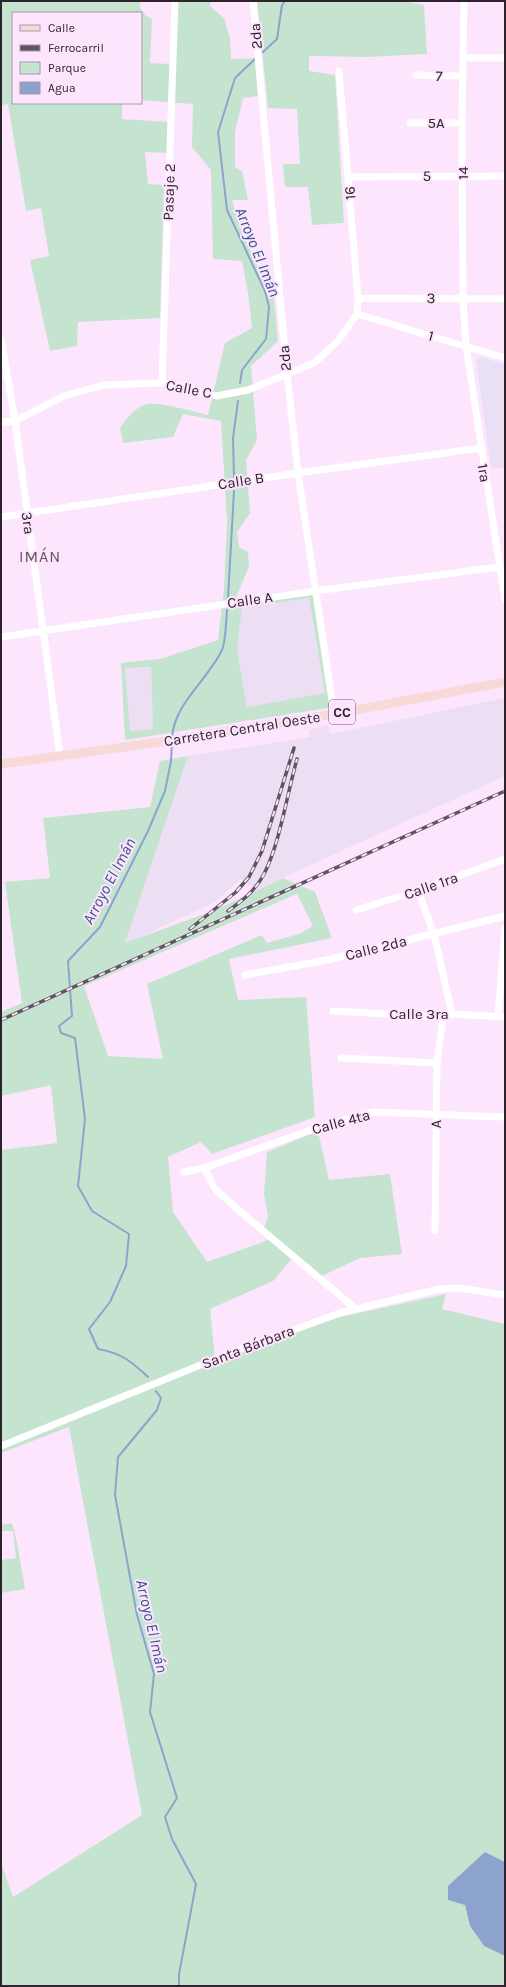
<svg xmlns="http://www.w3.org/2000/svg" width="506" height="1987" viewBox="0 0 506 1987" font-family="Karla,sans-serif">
<rect width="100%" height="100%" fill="#fee5fe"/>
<path fill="#ecdff4" d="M 309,598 L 325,693 L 247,707 L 237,649 L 242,606 Z
M 151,667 L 153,729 L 129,731 L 125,668 Z
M 505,698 L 505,776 L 256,890 L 241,879 L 215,902 L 125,944 L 188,756 L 310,737 L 309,730 L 328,725 L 330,734 Z"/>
<path fill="#e9e0f5" d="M 480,357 L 505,364 L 505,467 L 491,469 L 476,360 Z"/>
<path fill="#c5e4cf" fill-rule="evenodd" d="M 1,1 L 140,1 L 140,8 L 146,16 L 152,19 L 150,63 L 169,64 L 173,1 L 210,1 L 210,6 L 224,18 L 230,39 L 231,59 L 255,58 L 258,96 L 243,98 L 235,132 L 235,167 L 242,171 L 248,200 L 232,200 L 240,227 L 266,286 L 273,287 L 278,341 L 251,366 L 257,440 L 246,460 L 250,513 L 237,532 L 239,547 L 248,552 L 249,566 L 236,598 L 316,588 L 334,707 L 125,740 L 121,663 L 160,659 L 218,640 L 224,588 L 227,521 L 221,421 L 183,414 L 173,437 L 123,443 L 120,428 C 126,420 133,409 144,405 C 155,400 194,412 208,415 L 225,343 L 252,328 L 248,293 L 242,261 L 213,259 L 211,170 L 192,147 L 193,104 L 141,100 L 141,13 L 13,13 L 13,103 L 122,103 L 122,119 L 169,122 L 169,153 L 145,152 L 148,184 L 164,185 L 160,318 L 78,322 L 77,346 L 50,351 L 30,260 L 49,256 L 41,208 L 26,211 L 8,104 L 1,105 ZM 309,598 L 325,693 L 247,707 L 237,649 L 242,607 ZM 151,667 L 153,729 L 130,731 L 125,668 Z
M 257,1 L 401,1 L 424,5 L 427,54 L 367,57 L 309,56 L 309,71 L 335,75 L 344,223 L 312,225 L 308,187 L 285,187 L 283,164 L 300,164 L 297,109 L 268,108 Z
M 188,756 L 125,943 L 215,910 L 283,878 L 315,892 L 332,938 L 229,959 L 238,1000 L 306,997 L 315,1117 L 212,1154 L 201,1142 L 168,1157 L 173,1212 L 207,1262 L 274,1238 L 263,1230 L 268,1217 L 264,1194 L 267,1152 L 318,1131 L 329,1180 L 390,1174 L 402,1254 L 360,1258 L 322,1276 L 296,1254 L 273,1281 L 210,1309 L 215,1360 L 340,1317 L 446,1294 L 442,1309 L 505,1324 L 505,1862 L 485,1852 L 465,1905 L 470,1926 L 484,1946 L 505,1956 L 505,1986 L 1,1986 L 1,1863 L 13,1897 L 142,1815 L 69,1427 L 1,1453 L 1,1150 L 57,1143 L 51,1085 L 1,1096 L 1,1012 L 22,1003 L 5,882 L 50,878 L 43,818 L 150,807 L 160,761 ZM 297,894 L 313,926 L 299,934 L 267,943 L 262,935 L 147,984 L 163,1059 L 108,1056 L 84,986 Z
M 12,1523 L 17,1542 L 25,1589 L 1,1593 L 1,1560 L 16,1558 L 13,1531 L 1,1531 L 1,1525 Z"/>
<path fill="#8ca4cd" d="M 485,1852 L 505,1862 L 505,1956 L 484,1946 L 470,1926 L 465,1905 L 448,1900 L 448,1886 Z"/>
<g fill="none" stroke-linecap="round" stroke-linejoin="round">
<path stroke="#8ca4cd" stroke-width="2" d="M 263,52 L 277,39 L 282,5 L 285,1
M 240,383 L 242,370 L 266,339 L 269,307 L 265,291 L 227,210 L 218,132 L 235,78 L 255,59
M 234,477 L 233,438 L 238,401
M 228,598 L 234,491
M 172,738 C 174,703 208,680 222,650 C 226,641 226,620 227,610
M 148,1377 C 131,1361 121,1353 98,1349 L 89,1329 L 110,1302 L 126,1266 L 129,1234 L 92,1211 L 78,1186 L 85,1119 L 75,1038 L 61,1033 L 59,1026 L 72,1016 L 68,961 L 100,927 L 148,831 L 165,791 L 171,761 L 172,742
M 156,1391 L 161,1398 L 157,1410 L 118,1457 L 115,1495 L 137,1615 L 154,1674 L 150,1712 L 177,1798 L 165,1817 L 172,1839 L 196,1884 L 179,1974 L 179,1986"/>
<path stroke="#fff" stroke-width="7" d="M 253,1 L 287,374 L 298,473 L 334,714
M 464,1 L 462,123 L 463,299 L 466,346 L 505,600
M 463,58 L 505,58
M 339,71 L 358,298 L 357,314
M 416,75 L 463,76
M 410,123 L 462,123
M 349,177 L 505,176
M 358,298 L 505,299
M 357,314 L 505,358
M 1,339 L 15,421 L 60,756
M 162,383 L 175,1
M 1,422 L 15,421 L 64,396 L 104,385 L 162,383 L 181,386 L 216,396 L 248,390 L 314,363 L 338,341 L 357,314
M 1,517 L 298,473 L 481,448
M 1,637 L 315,591 L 499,567
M 418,891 L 434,934 L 452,1014
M 356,910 L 418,891 L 505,859
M 245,975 L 327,960 L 505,916
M 333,1011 L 443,1017 L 452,1014 L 505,1017
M 498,1016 L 505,929
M 341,1058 L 437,1063
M 204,1168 L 215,1189 L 236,1208 L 356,1309
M 184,1172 L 204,1168 L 319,1127 L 373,1112 L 505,1117
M 435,1231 L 437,1063 L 443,1017
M 1,1446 L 230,1353 L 340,1313 L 439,1289 L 460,1288 L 505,1295"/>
<path stroke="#f7d9d7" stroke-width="9" d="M 1,764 L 161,742 L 334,714 L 505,682"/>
<g stroke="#615461" stroke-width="3.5">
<path id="rail" d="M 228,911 C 242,901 256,890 264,874 C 280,843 287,794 297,759
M 190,929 L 236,892 L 249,877 L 262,851 L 294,748
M 1,1020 L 505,791"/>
</g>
<use href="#rail" stroke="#fee5fe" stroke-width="2" stroke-dasharray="6" stroke-linecap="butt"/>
</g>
<g text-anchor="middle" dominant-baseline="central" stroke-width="4" stroke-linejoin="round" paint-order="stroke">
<rect fill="#fee5fe" stroke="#6b5d6a" stroke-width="1" x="329" y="700" width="26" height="24" rx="3"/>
<g font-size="14" font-weight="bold" fill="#2c232b">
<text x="342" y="712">CC</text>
</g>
<g font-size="15" fill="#2c232b" stroke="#fee5fe">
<text transform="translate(256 36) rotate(-95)">2da</text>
<text transform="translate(439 76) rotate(1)">7</text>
<text x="436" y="123">5A</text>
<text transform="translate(463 173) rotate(-90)">14</text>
<text transform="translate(427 176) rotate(-1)">5</text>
<text transform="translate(169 192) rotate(-88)">Pasaje 2</text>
<text transform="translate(350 193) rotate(-94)">16</text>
<text transform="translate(431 298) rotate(1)">3</text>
<text transform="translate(431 336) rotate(16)">1</text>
<text transform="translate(285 358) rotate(-95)">2da</text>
<text transform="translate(189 389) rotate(11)">Calle C</text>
<text transform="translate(484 473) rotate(81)">1ra</text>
<text transform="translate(241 481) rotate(-9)">Calle B</text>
<text transform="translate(28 523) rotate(82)">3ra</text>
<text transform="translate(250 600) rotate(-8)">Calle A</text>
<text transform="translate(242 729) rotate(-9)">Carretera Central Oeste</text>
<text transform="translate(431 886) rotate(-19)">Calle 1ra</text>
<text transform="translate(376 948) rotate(-14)">Calle 2da</text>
<text x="419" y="1014">Calle 3ra</text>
<text transform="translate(341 1122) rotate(-15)">Calle 4ta</text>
<text transform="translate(436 1124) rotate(-89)">A</text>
<text transform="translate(248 1347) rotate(-21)">Santa Bárbara</text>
</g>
<g font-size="16" font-style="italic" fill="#36558b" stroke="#fee5fe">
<text transform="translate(258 252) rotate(68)">Arroyo El Imán</text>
<text transform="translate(109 881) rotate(-62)">Arroyo El Imán</text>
<text transform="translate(152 1626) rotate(77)">Arroyo El Imán</text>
</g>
<g font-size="16" letter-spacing="1" fill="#644f63" stroke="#fee5fe">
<text x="40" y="556">IMÁN</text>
</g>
</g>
<rect width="506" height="1987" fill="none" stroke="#2c232b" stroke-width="4"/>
<rect x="12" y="12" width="130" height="92" fill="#fee5fe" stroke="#aa97aa"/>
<rect x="20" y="25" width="20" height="6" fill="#f7d9d7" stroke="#aa97aa"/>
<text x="48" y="32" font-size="12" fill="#2c232b">Calle</text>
<rect x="20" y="45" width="20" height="6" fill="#615461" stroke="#aa97aa"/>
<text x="48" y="52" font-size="12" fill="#2c232b">Ferrocarril</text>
<rect x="20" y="62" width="20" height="12" fill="#c5e4cf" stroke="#aa97aa"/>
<text x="48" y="72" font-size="12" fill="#2c232b">Parque</text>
<rect x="20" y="82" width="20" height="12" fill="#8ca4cd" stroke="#aa97aa"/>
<text x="48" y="92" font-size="12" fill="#2c232b">Agua</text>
</svg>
